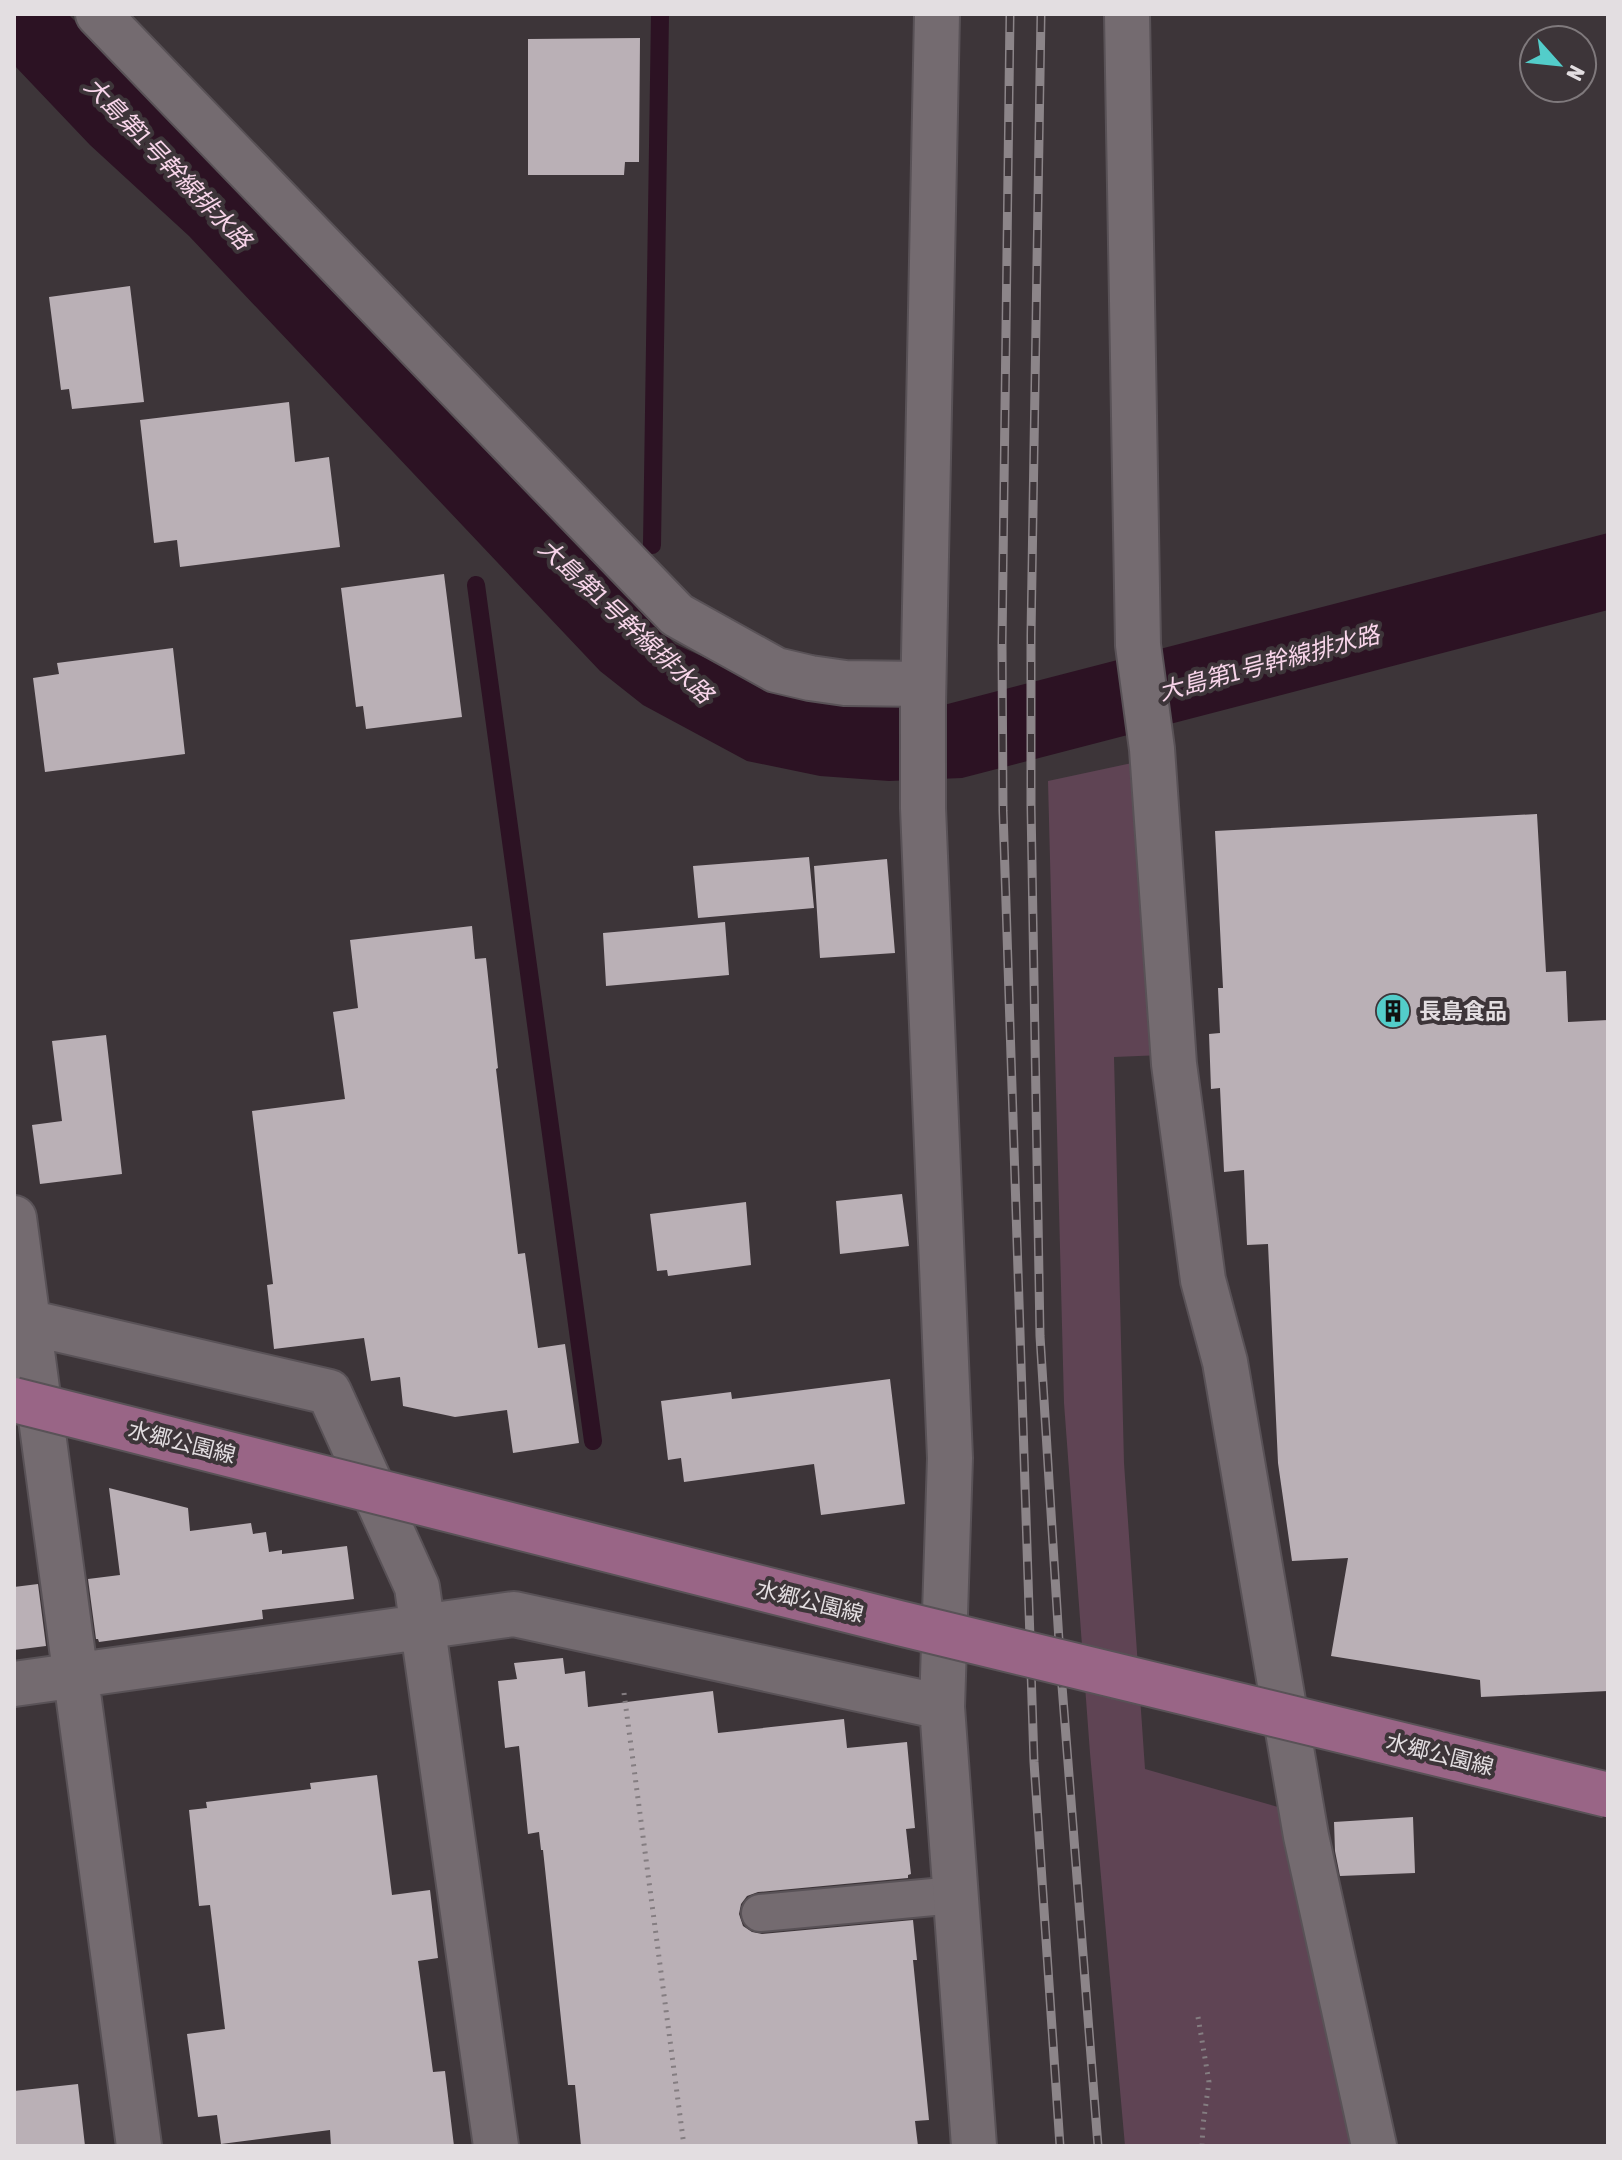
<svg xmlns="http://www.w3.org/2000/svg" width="1622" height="2160" viewBox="0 0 1622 2160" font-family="'Asap Condensed','Noto Sans JP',sans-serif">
<rect width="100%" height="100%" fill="#3d3539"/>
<path fill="#5f4454" d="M 1132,763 L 1163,1055 L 1114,1057 L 1124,1463 L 1145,1769 L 1278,1807 L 1361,2146 L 1125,2146 L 1090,1753 L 1064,1403 L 1048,781 Z"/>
<path fill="#2c1223" d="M 14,14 L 68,14 L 194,141 L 675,644 L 760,683 L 905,700 L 909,714 L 1608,533 L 1608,610 L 962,778 L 889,781 L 820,776 L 747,761 L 643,705 L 600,671 L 189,236 L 90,145 L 14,65 Z"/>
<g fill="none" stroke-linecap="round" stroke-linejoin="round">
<path stroke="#2c1223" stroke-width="18" d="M 652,545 L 660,14
M 476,585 L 593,1441"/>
</g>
<path fill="#bab0b6" d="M 640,38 L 639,162 L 625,162 L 624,175 L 528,175 L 528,39 Z
M 130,286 L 144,402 L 72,409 L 69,389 L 61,390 L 49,297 Z
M 289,402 L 295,462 L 329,457 L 340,547 L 180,567 L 177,540 L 154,543 L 140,420 Z
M 444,574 L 462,717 L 366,729 L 363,706 L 356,707 L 341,588 Z
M 173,648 L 185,754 L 45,772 L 33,678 L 59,674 L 57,663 Z
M 1537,814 L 1546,972 L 1566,971 L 1568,1022 L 1608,1020 L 1608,1691 L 1481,1697 L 1480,1680 L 1331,1656 L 1348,1558 L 1292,1561 L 1278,1463 L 1268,1244 L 1247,1245 L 1244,1170 L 1224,1172 L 1220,1088 L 1211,1089 L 1209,1034 L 1220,1033 L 1218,988 L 1223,988 L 1215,831 Z
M 809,857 L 814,908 L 698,918 L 693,866 Z
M 887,859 L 895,953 L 820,958 L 814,866 Z
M 725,922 L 729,975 L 606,986 L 603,933 Z
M 472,926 L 475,959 L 486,958 L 498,1068 L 496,1069 L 518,1254 L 525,1253 L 538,1348 L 565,1344 L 579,1443 L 513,1453 L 507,1410 L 455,1417 L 403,1406 L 400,1377 L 371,1381 L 364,1338 L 274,1349 L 267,1285 L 273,1284 L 252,1111 L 345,1099 L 333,1012 L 358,1008 L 350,940 Z
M 106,1035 L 122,1174 L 40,1184 L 32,1125 L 62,1121 L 52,1041 Z
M 902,1194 L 909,1246 L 840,1254 L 836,1201 Z
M 746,1202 L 751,1265 L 668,1276 L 667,1270 L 657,1271 L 650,1214 Z
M 890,1379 L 905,1504 L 821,1515 L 814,1464 L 684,1482 L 681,1458 L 668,1460 L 661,1401 L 731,1392 L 732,1399 Z
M 109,1488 L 188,1508 L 190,1531 L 251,1523 L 253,1534 L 266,1532 L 269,1552 L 282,1550 L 282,1554 L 347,1546 L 354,1599 L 262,1610 L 263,1619 L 99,1642 L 98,1639 L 96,1639 L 88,1579 L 120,1575 Z
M 38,1584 L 46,1646 L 14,1650 L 14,1587 Z
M 563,1658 L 565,1674 L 585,1671 L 588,1707 L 713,1691 L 718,1733 L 844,1719 L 847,1748 L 907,1742 L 915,1828 L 906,1829 L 911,1874 L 908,1875 L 908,1878 L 758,1892 L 747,1896 L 741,1904 L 739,1914 L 743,1926 L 752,1932 L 762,1934 L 913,1920 L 917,1960 L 913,1960 L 929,2120 L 915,2121 L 918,2146 L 581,2146 L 575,2085 L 568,2085 L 543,1850 L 541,1850 L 539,1832 L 528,1834 L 519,1746 L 505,1748 L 498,1681 L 517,1679 L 514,1663 Z
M 377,1775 L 392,1895 L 430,1890 L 438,1958 L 418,1961 L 433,2072 L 445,2071 L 454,2146 L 331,2146 L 330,2130 L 221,2144 L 217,2115 L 198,2117 L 187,2034 L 225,2029 L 210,1905 L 199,1906 L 189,1810 L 207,1808 L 206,1802 L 311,1789 L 310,1783 Z
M 1413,1817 L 1415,1873 L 1340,1876 L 1335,1851 L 1334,1822 Z
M 78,2084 L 85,2146 L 14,2146 L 14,2091 Z"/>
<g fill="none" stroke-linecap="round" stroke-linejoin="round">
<g stroke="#595257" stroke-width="40">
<path id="lane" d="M 760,1913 L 955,1895"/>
</g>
<g stroke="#595257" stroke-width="48">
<path id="street" d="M 98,14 L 677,615 L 776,670 L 810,678 L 845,683 L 923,684
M 937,14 L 923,705 L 923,808 L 950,1458 L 942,1707
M 1127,14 L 1138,645 L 1152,749 L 1174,1064 L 1203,1280 L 1225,1362 L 1306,1836 L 1374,2146
M 14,1218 L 139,2146
M 14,1319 L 329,1392 L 417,1587 L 496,2146
M 14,1684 L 514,1614 L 942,1707 L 974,2146"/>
</g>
<path stroke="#847d81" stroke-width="5" stroke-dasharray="2 6" stroke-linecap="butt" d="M 624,1693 L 684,2146
M 1198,2017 L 1209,2082 L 1203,2125 L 1202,2146"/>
<use href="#lane" stroke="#746b70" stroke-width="36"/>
<use href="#street" stroke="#746b70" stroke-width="44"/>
<g stroke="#8c8589" stroke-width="9">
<path id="rail" d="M 1010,14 L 1002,645 L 1003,811 L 1034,1762 L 1060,2146
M 1041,14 L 1031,635 L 1031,805 L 1040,1336 L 1061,1673 L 1098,2146"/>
</g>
<use href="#rail" stroke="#3d3539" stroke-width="6" stroke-dasharray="18" stroke-linecap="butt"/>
<g stroke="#595257" stroke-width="48" stroke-linecap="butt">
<path id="primary-bridge" d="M 14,1400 L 899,1623 L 1608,1795"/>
</g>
<use href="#primary-bridge" stroke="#996586" stroke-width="44"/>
</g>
<defs>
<g id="building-disc" transform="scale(1.8)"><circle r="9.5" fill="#53cdca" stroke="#3d3539"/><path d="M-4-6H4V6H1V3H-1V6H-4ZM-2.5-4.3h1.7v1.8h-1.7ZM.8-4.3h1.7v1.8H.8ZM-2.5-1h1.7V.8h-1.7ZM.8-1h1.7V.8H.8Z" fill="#111"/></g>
</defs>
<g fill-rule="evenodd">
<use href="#building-disc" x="1393" y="1011"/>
</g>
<g text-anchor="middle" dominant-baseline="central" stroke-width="8" stroke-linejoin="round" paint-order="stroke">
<g font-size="22" font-weight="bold" fill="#e3dee1" stroke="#3d3539" text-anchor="start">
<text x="1419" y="1011">長島食品</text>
</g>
<g font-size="22" fill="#e3dee1" stroke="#3d3539">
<text transform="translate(182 1442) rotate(14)">水郷公園線</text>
<text transform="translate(810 1601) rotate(14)">水郷公園線</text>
<text transform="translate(1440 1754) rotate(14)">水郷公園線</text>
</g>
<g font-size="24" font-style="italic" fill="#f8d5ea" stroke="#3d3539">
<text transform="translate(168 163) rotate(46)">大島第1号幹線排水路</text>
<text transform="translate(626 621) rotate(43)">大島第1号幹線排水路</text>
<text transform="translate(1269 663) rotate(-15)">大島第1号幹線排水路</text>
</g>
</g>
<rect width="1622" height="2160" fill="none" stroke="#e3dee1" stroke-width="32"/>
<g transform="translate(1558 64) rotate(117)"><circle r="38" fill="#3d3539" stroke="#7f797c" stroke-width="2"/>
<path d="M0-6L14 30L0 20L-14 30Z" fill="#53cdca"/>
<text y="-12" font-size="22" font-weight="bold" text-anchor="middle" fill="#e3dee1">N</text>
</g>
</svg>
